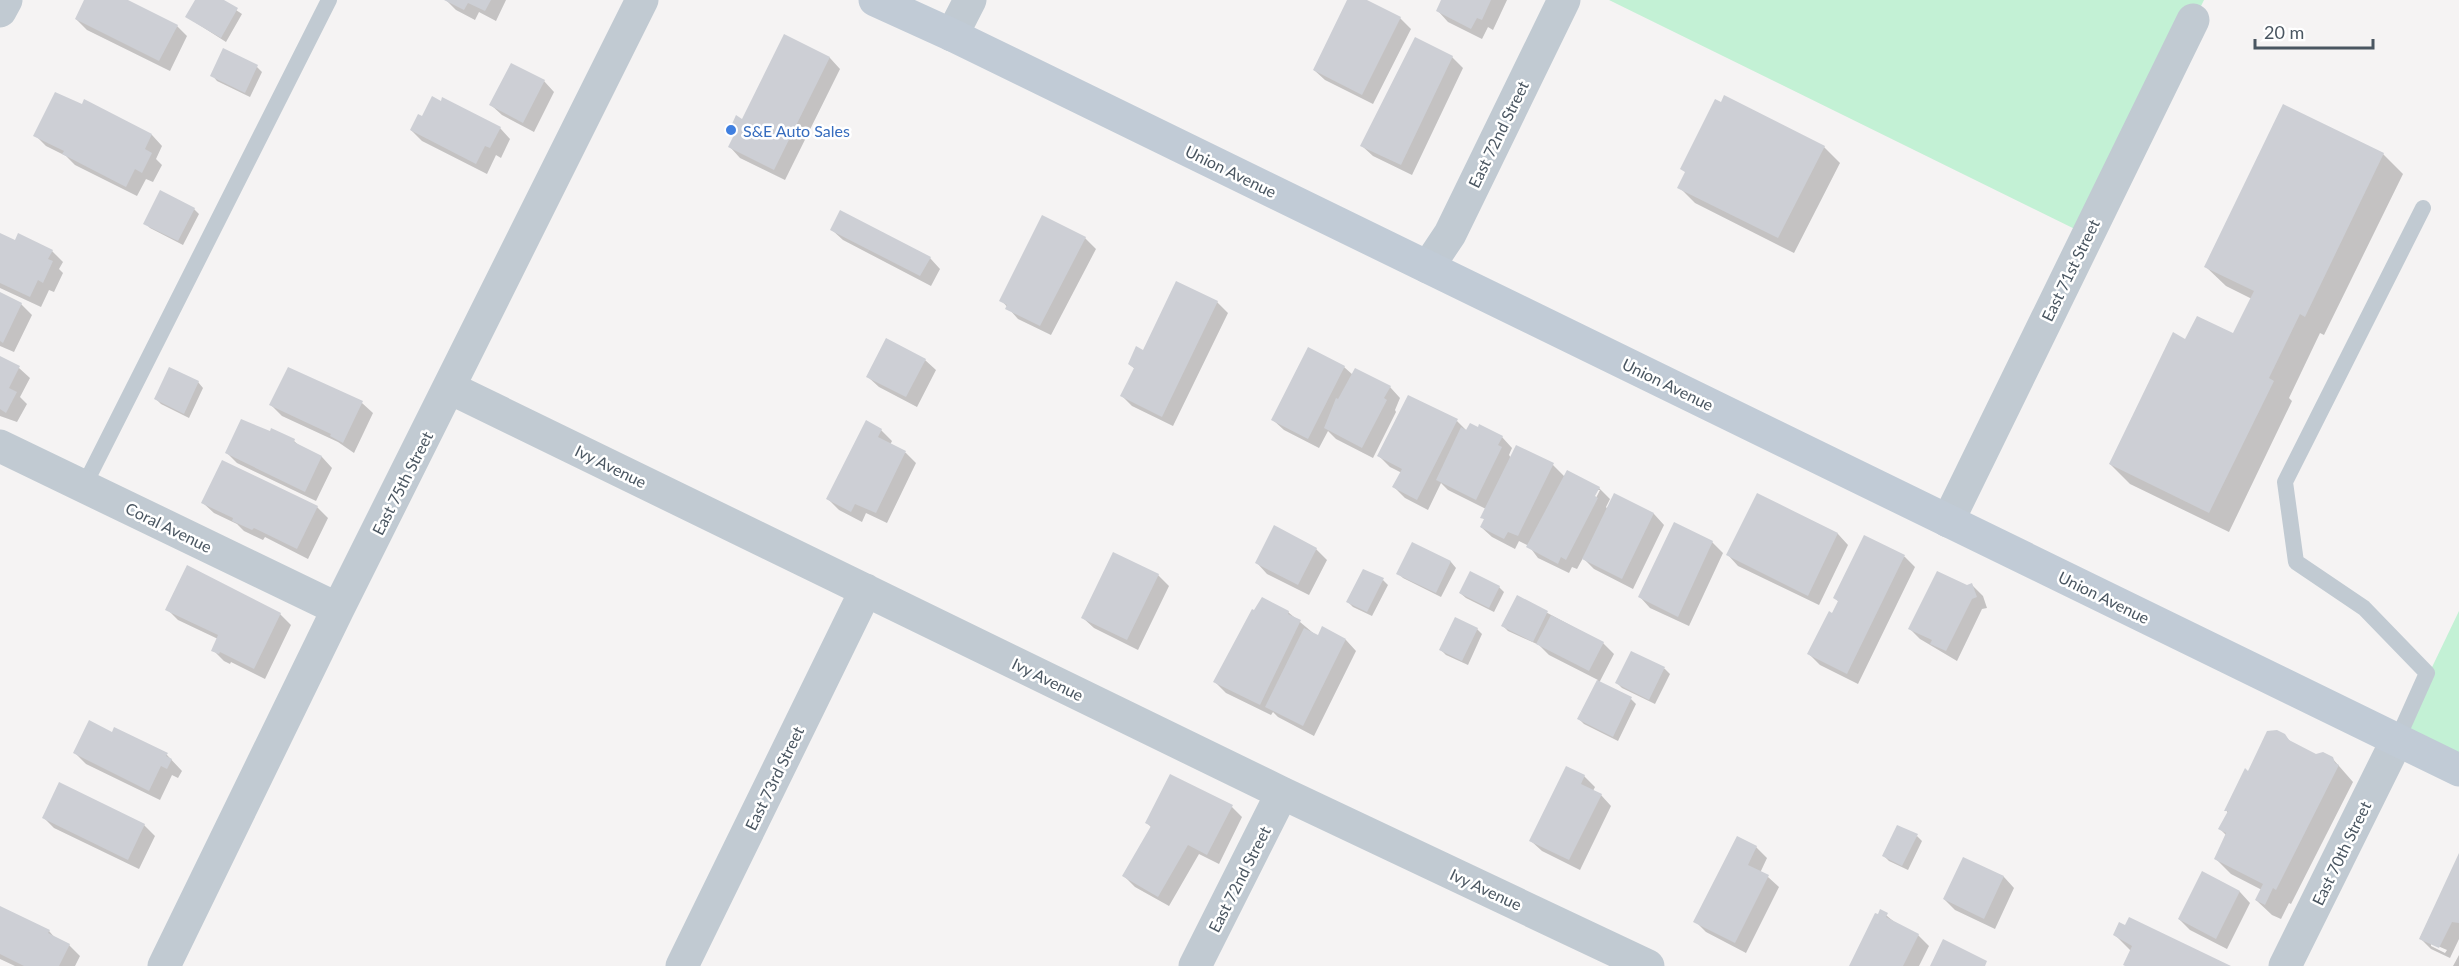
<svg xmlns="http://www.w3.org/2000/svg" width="2459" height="966" viewBox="0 0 2459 966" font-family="Lato,sans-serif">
<rect width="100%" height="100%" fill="#f5f3f3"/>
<path fill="#c3f1d5" d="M 1609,0 L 2204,0 L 2087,235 Z
M 2459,611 L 2459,770 L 2397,740 Z"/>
<path fill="#0003" fill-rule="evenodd" d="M 86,0 L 124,0 L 177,26 L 187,36 L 170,71 L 87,30 L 76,19 Z
M 197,0 L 221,0 L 242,14 L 226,42 L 187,17 Z
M 446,0 L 506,0 L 496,21 L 479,12 L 475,20 L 456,10 Z
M 1349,0 L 1364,0 L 1400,18 L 1411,29 L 1373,104 L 1325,80 L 1314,70 Z
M 1443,0 L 1507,0 L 1493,30 L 1488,27 L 1482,39 L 1448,22 L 1438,11 Z
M 785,36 L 830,58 L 840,69 L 785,180 L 740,158 L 730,147 L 739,129 L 733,124 L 743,121 Z
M 1452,57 L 1463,68 L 1412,175 L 1373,156 L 1362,146 Z
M 257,67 L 262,72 L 250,97 L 217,81 L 212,75 Z
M 544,81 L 554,92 L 534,132 L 502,115 L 491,105 Z
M 500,128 L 510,139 L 501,158 L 496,155 L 487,174 L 422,141 L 411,130 Z
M 35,135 L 152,135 L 162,146 L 156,159 L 162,165 L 153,182 L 146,179 L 137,196 L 75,165 L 66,156 L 46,146 Z
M 1824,147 L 1840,163 L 1794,253 L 1695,203 L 1679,187 Z
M 2383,154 L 2403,174 L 2324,335 L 2320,333 L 2289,398 L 2292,401 L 2229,532 L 2130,484 L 2110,464 L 2186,341 L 2234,335 L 2252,299 L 2226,286 L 2206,267 Z
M 194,209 L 199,214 L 183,245 L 150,228 L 145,223 Z
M 832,230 L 930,258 L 940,269 L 931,286 L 843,240 Z
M 0,235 L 15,242 L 52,251 L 63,262 L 59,269 L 63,273 L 54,292 L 49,290 L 41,307 L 0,288 Z
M 1085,238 L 1096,249 L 1051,335 L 1018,319 L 1001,300 Z
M 0,294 L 21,304 L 32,315 L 14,352 L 0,346 Z
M 1217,302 L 1228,313 L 1173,426 L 1132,406 L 1122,396 L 1135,369 L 1129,364 L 1144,352 Z
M 0,358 L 19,368 L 30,378 L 20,397 L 27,404 L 17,422 L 0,416 Z
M 925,360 L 936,370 L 917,407 L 879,387 L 868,377 Z
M 1344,367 L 1353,375 L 1390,387 L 1400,398 L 1395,410 L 1396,412 L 1373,458 L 1336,439 L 1328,431 L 1319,448 L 1284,430 L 1273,420 Z
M 198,382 L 203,388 L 189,418 L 161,404 L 156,399 Z
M 362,403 L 373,413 L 354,453 L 338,442 L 282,416 L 271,405 Z
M 1457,421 L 1467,431 L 1502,437 L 1512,448 L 1509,455 L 1511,458 L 1553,465 L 1565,477 L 1599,488 L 1610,499 L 1606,507 L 1608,510 L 1615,495 L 1654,514 L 1664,525 L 1633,589 L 1594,569 L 1583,558 L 1577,569 L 1572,567 L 1569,573 L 1538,558 L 1529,546 L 1519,541 L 1515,549 L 1492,537 L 1481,527 L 1485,520 L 1482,517 L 1486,509 L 1448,490 L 1441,483 L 1428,510 L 1405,498 L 1394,487 L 1402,473 L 1390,467 L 1379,456 ZM 1597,490 L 1600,490 L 1593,504 L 1591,502 Z
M 881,430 L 892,441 L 890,445 L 906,453 L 916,463 L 887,523 L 866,513 L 862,522 L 839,510 L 828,499 Z
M 270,433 L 294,441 L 302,448 L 322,457 L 332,468 L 316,501 L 237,463 L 226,452 Z
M 1757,495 L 1838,534 L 1848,545 L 1819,605 L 1738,566 L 1728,555 Z
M 203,503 L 317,507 L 328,518 L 308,559 L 265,537 L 263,540 L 244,531 L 237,524 L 214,513 Z
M 1865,537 L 1905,557 L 1915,567 L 1858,684 L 1820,665 L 1809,654 L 1839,602 L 1835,598 Z
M 1712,542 L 1723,553 L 1689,626 L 1650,608 L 1640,597 Z
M 1413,544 L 1451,562 L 1456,568 L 1441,597 L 1403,578 L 1398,573 Z
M 1316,549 L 1327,560 L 1309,595 L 1267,574 L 1257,563 Z
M 1158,575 L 1169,586 L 1138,650 L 1094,628 L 1083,618 Z
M 1383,580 L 1388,585 L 1372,616 L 1353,607 L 1348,602 Z
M 1972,585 L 1983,596 L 1987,608 L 1982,609 L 1957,661 L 1920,639 L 1910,629 L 1966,587 Z
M 1499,587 L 1504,592 L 1494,612 L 1466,598 L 1460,593 Z
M 1518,597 L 1603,643 L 1614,654 L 1599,683 L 1631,699 L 1636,704 L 1618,741 L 1584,724 L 1579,719 L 1598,680 L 1549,655 L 1539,645 L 1508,631 L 1503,626 Z
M 167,609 L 280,614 L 291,625 L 265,679 L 231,662 L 230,664 L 224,661 L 213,650 L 218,639 L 178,620 Z
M 1288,612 L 1318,637 L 1346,640 L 1356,651 L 1314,736 L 1278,717 L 1273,712 L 1271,715 L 1226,693 L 1215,682 Z
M 1477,629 L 1482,634 L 1468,665 L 1446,655 L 1441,650 Z
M 1632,653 L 1665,669 L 1670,674 L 1655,704 L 1622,688 L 1617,683 Z
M 113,734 L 167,755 L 182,771 L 178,778 L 172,775 L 160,800 L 86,764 L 75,753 Z
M 2284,735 L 2293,744 L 2316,756 L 2332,758 L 2353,782 L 2291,904 L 2289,903 L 2281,919 L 2272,915 L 2256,900 L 2262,890 L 2231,874 L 2216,859 L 2227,836 L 2220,829 L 2228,813 L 2226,810 L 2248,773 Z
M 1584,776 L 1595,787 L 1593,791 L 1601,795 L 1611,806 L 1580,870 L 1542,851 L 1531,841 Z
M 1232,807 L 1242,817 L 1219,864 L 1199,854 L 1169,906 L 1135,887 L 1124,876 L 1152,828 L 1147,823 Z
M 44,818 L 144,825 L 155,836 L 139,869 L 54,828 Z
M 1917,836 L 1922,841 L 1908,870 L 1889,861 L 1884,856 Z
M 1756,847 L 1767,858 L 1760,873 L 1768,877 L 1779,887 L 1746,953 L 1706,932 L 1695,921 Z
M 2459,857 L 2459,939 L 2450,958 L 2431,949 L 2420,938 ZM 2431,943 L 2447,950 L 2445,953 L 2431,946 Z
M 1964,859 L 2004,877 L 2014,888 L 1995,929 L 1955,910 L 1944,899 Z
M 2203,873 L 2240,892 L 2250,903 L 2227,949 L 2190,930 L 2179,919 Z
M 0,908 L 49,931 L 56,939 L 69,945 L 80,956 L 75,966 L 15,966 L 0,959 Z
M 1881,911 L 1898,925 L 1918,935 L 1929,946 L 1919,966 L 1850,966 Z
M 2115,935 L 2228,966 L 2126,966 L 2131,951 Z
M 2459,955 L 2459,966 L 2453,966 Z"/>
<path fill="#cdcfd5" d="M 84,0 L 128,0 L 178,25 L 159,61 L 75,19 Z
M 195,0 L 224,0 L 238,8 L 221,38 L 185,17 Z
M 444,0 L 491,0 L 485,11 L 468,3 L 464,10 Z
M 1347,0 L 1367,0 L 1401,17 L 1362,95 L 1313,70 Z
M 1441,0 L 1491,0 L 1482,20 L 1477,18 L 1471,29 L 1436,11 Z
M 784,34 L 830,57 L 774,170 L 728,147 L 738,127 L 732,124 L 736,115 L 742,119 Z
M 1415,37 L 1453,56 L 1401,165 L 1360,146 Z
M 223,48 L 258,65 L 245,93 L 210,76 Z
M 511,63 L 545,80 L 523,123 L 489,105 Z
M 55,92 L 82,104 L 84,99 L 152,134 L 145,149 L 152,153 L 142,173 L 135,169 L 126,187 L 62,154 L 64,151 L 33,136 Z
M 1724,95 L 1825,146 L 1778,238 L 1677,188 L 1685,172 L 1680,169 L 1715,99 L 1721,102 Z
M 432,96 L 441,101 L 442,97 L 501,127 L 490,148 L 485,146 L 476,164 L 410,130 L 418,114 L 422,116 Z
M 2283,104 L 2384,153 L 2305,317 L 2300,314 L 2269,378 L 2274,381 L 2209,513 L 2109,464 L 2173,332 L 2185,339 L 2197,316 L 2233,333 L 2254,291 L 2204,267 Z
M 160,190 L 195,208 L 178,241 L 143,224 Z
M 840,210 L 931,257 L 920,276 L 830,230 Z
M 1042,215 L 1086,237 L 1040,326 L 1005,309 L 1007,305 L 999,301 Z
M 0,233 L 15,240 L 18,233 L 53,250 L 48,259 L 53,261 L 43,283 L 38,280 L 30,297 L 0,283 Z
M 1176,281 L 1218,301 L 1162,417 L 1120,396 L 1134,368 L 1128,364 L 1136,346 L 1143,350 Z
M 0,292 L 22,303 L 3,343 L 0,341 Z
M 886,338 L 926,359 L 906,397 L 866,377 Z
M 1308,347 L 1345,366 L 1308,439 L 1271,420 Z
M 0,356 L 20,366 L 9,388 L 17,392 L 6,413 L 0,409 Z
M 169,367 L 199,381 L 184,414 L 154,399 Z
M 288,367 L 363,401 L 343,443 L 330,436 L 331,434 L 269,405 Z
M 1355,368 L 1391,386 L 1384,398 L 1387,400 L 1362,448 L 1324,428 L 1336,398 L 1338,399 Z
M 1408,395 L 1458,419 L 1417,500 L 1392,487 L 1402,469 L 1377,456 Z
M 241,419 L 270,431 L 271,428 L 295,439 L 294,442 L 322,456 L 305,492 L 225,453 Z
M 866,420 L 882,429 L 878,437 L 906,451 L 876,513 L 855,504 L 851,512 L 826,499 Z
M 1470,423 L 1478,427 L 1479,424 L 1503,436 L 1498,445 L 1502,447 L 1476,500 L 1436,480 L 1461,427 L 1466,430 Z
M 1516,445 L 1554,463 L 1518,536 L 1508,532 L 1504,539 L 1480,527 L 1484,519 L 1480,518 Z
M 222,460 L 318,506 L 297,549 L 254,528 L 252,530 L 232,521 L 233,518 L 201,503 Z
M 1567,470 L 1600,487 L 1595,496 L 1598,498 L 1566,560 L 1561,557 L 1558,564 L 1526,547 Z
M 1614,493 L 1654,513 L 1622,579 L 1582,559 Z
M 1757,493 L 1838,533 L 1808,596 L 1726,555 Z
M 1674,522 L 1713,541 L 1678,617 L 1638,597 Z
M 1274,525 L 1317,548 L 1298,585 L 1255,563 Z
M 1864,535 L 1905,555 L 1847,674 L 1807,654 L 1829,611 L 1832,613 L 1838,601 L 1833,598 Z
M 1412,542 L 1451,561 L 1436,593 L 1396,574 Z
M 1113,552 L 1159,574 L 1127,640 L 1081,618 Z
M 187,565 L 281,613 L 254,669 L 220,652 L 219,654 L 211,651 L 218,635 L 165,610 Z
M 1363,569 L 1384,578 L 1367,612 L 1346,602 Z
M 1470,571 L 1500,586 L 1489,608 L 1459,593 Z
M 1937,571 L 1967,585 L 1972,583 L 1977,597 L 1972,599 L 1946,651 L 1930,644 L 1932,640 L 1908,629 Z
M 1517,595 L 1548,611 L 1533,642 L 1501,626 Z
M 1262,597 L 1289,611 L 1288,614 L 1301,620 L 1260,705 L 1213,682 L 1252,609 L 1254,610 Z
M 1551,615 L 1604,642 L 1589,671 L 1536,644 Z
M 1455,617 L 1478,628 L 1462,661 L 1439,650 Z
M 1322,626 L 1346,639 L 1303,726 L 1265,707 L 1304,628 L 1318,635 Z
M 1631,651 L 1665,667 L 1649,700 L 1615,683 Z
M 1597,680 L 1632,697 L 1613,737 L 1577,719 Z
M 89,720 L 112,732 L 114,727 L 168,753 L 166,756 L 172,759 L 167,769 L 161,766 L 149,791 L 73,753 Z
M 2277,730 L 2285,734 L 2289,740 L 2316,754 L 2323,752 L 2333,757 L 2335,763 L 2339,765 L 2276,890 L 2273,888 L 2265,905 L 2255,900 L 2263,884 L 2214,859 L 2226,833 L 2218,829 L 2228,811 L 2224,811 L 2245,768 L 2248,771 L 2267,731 Z
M 1566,766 L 1585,775 L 1581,784 L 1602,794 L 1569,860 L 1529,841 Z
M 1170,774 L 1233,805 L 1207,855 L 1188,845 L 1158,897 L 1122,876 L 1151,826 L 1145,823 Z
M 59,782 L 145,824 L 128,860 L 42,818 Z
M 1897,825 L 1918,834 L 1902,866 L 1882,856 Z
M 1737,836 L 1757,846 L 1748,865 L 1769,875 L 1735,943 L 1693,922 Z
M 2459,853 L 2459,923 L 2452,922 L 2439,948 L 2419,939 Z
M 1963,857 L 2004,876 L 1984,919 L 1943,899 Z
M 2202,871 L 2240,891 L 2216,939 L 2178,919 Z
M 0,906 L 50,930 L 48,933 L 70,944 L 59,966 L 24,966 L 0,954 Z
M 1880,909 L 1888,913 L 1886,917 L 1919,934 L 1903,966 L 1849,966 L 1875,913 L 1878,914 Z
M 2129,917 L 2231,966 L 2125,966 L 2123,965 L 2132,946 L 2113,935 L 2119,922 L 2125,925 Z
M 1943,939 L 1987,961 L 1985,966 L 1930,966 Z"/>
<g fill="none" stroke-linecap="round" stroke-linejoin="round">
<path stroke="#c1cad2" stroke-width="16" d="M 84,486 L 329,0
M 2397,740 L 2427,673 L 2364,608 L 2296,562 L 2285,482 L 2423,208"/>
<path stroke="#c1cad2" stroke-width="33" d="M 0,11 L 6,0
M 952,35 L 970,0
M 1428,267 L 1450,234 L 1564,0
M 450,388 L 1282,793 L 1648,966
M 0,446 L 338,609
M 1948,521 L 2193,20
M 164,966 L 338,609 L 642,0
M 682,966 L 866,590
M 1195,966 L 1282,793
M 2285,966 L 2397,740"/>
<path stroke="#c1cbd6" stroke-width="33" d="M 875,0 L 952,35 L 2459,770"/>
</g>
<circle fill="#3f7fe0" stroke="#fff" stroke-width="2" cx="731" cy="130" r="6"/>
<g text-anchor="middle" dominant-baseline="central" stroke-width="5" stroke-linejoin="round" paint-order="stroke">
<g font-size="16" fill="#366cbe" stroke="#fff" text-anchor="start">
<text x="743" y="130">S&amp;E Auto Sales</text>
</g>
<g font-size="16" fill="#4a5661" stroke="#fff">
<text transform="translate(1498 134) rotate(-64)">East 72nd Street</text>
<text transform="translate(1231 171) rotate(26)">Union Avenue</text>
<text transform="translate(2070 270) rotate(-64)">East 71st Street</text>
<text transform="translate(1668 384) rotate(26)">Union Avenue</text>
<text transform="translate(611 466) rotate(26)">Ivy Avenue</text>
<text transform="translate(402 483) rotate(-63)">East 75th Street</text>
<text transform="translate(169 527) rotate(26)">Coral Avenue</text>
<text transform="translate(2104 597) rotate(26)">Union Avenue</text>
<text transform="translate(1048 679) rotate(26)">Ivy Avenue</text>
<text transform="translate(774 778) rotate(-64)">East 73rd Street</text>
<text transform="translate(2341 853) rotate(-64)">East 70th Street</text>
<text transform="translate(1239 879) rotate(-63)">East 72nd Street</text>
<text transform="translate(1486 889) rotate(25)">Ivy Avenue</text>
</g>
</g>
<path d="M2255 39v9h118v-9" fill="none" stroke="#4a5661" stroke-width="3"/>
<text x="2264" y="39" font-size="18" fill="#4a5661" stroke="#ffffff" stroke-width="4.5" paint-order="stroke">20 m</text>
</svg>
